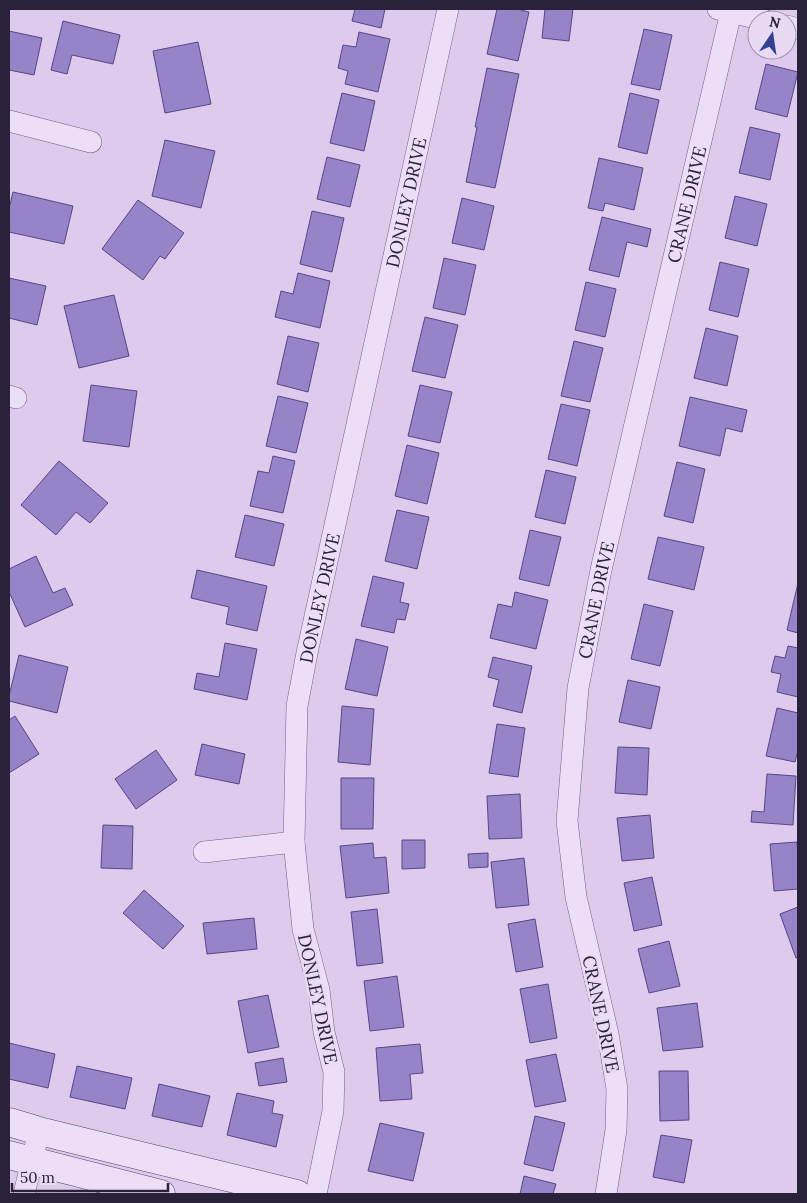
<svg xmlns="http://www.w3.org/2000/svg" width="807" height="1203" viewBox="0 0 807 1203" font-family="Lora,serif">
<rect width="100%" height="100%" fill="#decaec"/>
<path fill="#9683c8" stroke="#574786" d="M 355,9 L 385,9 L 381,28 L 352,21 Z
M 497,9 L 517,9 L 529,12 L 518,61 L 487,54 Z
M 545,9 L 573,9 L 569,41 L 542,38 Z
M 63,21 L 120,35 L 113,64 L 72,55 L 67,74 L 51,70 Z
M 644,29 L 672,35 L 660,90 L 631,84 Z
M 9,31 L 42,38 L 34,75 L 9,70 Z
M 359,32 L 390,39 L 378,92 L 345,84 L 348,71 L 338,68 L 343,45 L 356,47 Z
M 198,42 L 211,104 L 165,113 L 153,51 Z
M 766,64 L 798,72 L 787,117 L 755,109 Z
M 487,68 L 519,74 L 495,188 L 466,182 L 477,127 L 475,127 Z
M 342,93 L 375,101 L 364,151 L 330,143 Z
M 630,93 L 659,100 L 647,154 L 618,147 Z
M 750,127 L 780,134 L 770,180 L 739,173 Z
M 165,140 L 215,151 L 201,208 L 152,196 Z
M 327,157 L 360,165 L 350,207 L 317,199 Z
M 599,158 L 643,168 L 634,210 L 605,203 L 603,211 L 588,208 Z
M 13,192 L 73,206 L 64,244 L 9,232 L 9,209 Z
M 735,196 L 767,204 L 757,246 L 725,238 Z
M 462,198 L 494,206 L 484,250 L 452,243 Z
M 138,200 L 184,233 L 165,259 L 160,256 L 143,280 L 102,249 Z
M 312,211 L 344,218 L 332,272 L 300,264 Z
M 602,217 L 651,229 L 647,247 L 627,242 L 619,277 L 589,270 Z
M 444,258 L 476,265 L 465,315 L 433,308 Z
M 720,262 L 749,269 L 738,317 L 709,310 Z
M 298,273 L 330,281 L 320,328 L 275,317 L 281,291 L 293,294 Z
M 9,278 L 46,286 L 37,325 L 9,318 Z
M 586,282 L 616,289 L 605,337 L 575,330 Z
M 114,295 L 129,356 L 79,368 L 64,306 Z
M 425,317 L 458,325 L 445,378 L 412,371 Z
M 706,328 L 738,336 L 727,386 L 694,378 Z
M 288,336 L 319,343 L 308,392 L 277,384 Z
M 574,341 L 603,348 L 590,402 L 561,396 Z
M 91,385 L 137,391 L 129,447 L 83,441 Z
M 420,385 L 452,392 L 440,443 L 408,436 Z
M 278,396 L 308,403 L 296,453 L 266,446 Z
M 690,397 L 747,410 L 742,432 L 726,428 L 720,456 L 679,446 Z
M 561,404 L 590,410 L 577,466 L 548,459 Z
M 407,445 L 439,453 L 427,504 L 395,496 Z
M 273,456 L 295,461 L 283,513 L 250,506 L 258,471 L 269,473 Z
M 59,461 L 108,503 L 90,523 L 76,512 L 56,535 L 21,505 Z
M 677,462 L 705,469 L 693,523 L 664,516 Z
M 546,470 L 576,477 L 565,524 L 535,517 Z
M 397,510 L 429,517 L 417,569 L 385,561 Z
M 245,515 L 284,524 L 274,566 L 235,557 Z
M 530,530 L 561,537 L 549,586 L 519,579 Z
M 658,537 L 704,547 L 694,590 L 648,579 Z
M 36,556 L 53,593 L 65,588 L 73,605 L 25,627 L 9,592 L 9,569 Z
M 197,570 L 267,586 L 257,631 L 226,624 L 229,607 L 191,598 Z
M 373,576 L 404,583 L 400,602 L 409,604 L 405,620 L 397,619 L 394,633 L 361,626 Z
M 798,583 L 798,633 L 787,630 Z
M 515,592 L 548,600 L 536,649 L 490,638 L 498,604 L 512,607 Z
M 644,604 L 673,611 L 660,666 L 631,659 Z
M 356,639 L 388,647 L 377,696 L 345,689 Z
M 225,643 L 257,649 L 247,700 L 194,689 L 197,673 L 219,677 Z
M 788,646 L 798,648 L 798,697 L 777,692 L 781,674 L 771,672 L 775,656 L 785,658 Z
M 19,655 L 68,667 L 57,713 L 9,701 L 9,696 Z
M 493,657 L 532,666 L 522,713 L 493,706 L 499,680 L 488,677 Z
M 628,680 L 660,687 L 651,729 L 619,722 Z
M 342,706 L 374,709 L 370,765 L 338,762 Z
M 777,708 L 798,713 L 798,750 L 795,762 L 766,756 Z
M 15,716 L 39,754 L 9,773 L 9,720 Z
M 497,724 L 525,728 L 518,777 L 489,773 Z
M 202,744 L 245,754 L 239,784 L 195,775 Z
M 618,747 L 649,748 L 647,795 L 615,793 Z
M 156,750 L 177,780 L 136,809 L 115,779 Z
M 767,774 L 796,776 L 793,825 L 751,822 L 752,811 L 764,812 Z
M 341,778 L 374,778 L 373,829 L 341,829 Z
M 520,794 L 522,838 L 489,839 L 487,796 Z
M 650,815 L 654,858 L 622,861 L 617,818 Z
M 103,825 L 133,826 L 132,869 L 101,868 Z
M 402,840 L 425,840 L 425,868 L 402,869 Z
M 797,842 L 798,856 L 798,889 L 774,891 L 770,844 Z
M 373,843 L 374,858 L 386,857 L 389,893 L 346,898 L 340,846 Z
M 488,853 L 488,867 L 469,868 L 468,854 Z
M 524,858 L 529,905 L 496,908 L 491,862 Z
M 652,877 L 662,925 L 634,931 L 624,883 Z
M 144,890 L 184,926 L 163,949 L 123,913 Z
M 798,907 L 798,957 L 796,958 L 780,914 Z
M 377,909 L 383,963 L 357,966 L 351,912 Z
M 254,918 L 257,949 L 207,954 L 203,923 Z
M 535,919 L 543,967 L 516,972 L 508,924 Z
M 669,941 L 680,986 L 649,993 L 638,949 Z
M 397,976 L 404,1027 L 370,1031 L 364,981 Z
M 548,984 L 557,1038 L 530,1043 L 520,989 Z
M 268,995 L 279,1047 L 248,1053 L 238,1001 Z
M 697,1003 L 703,1047 L 663,1051 L 657,1008 Z
M 9,1043 L 55,1054 L 48,1088 L 9,1079 Z
M 420,1044 L 423,1073 L 410,1074 L 412,1099 L 380,1101 L 376,1048 Z
M 556,1054 L 566,1101 L 535,1107 L 526,1060 Z
M 283,1058 L 287,1082 L 259,1086 L 255,1063 Z
M 77,1066 L 132,1078 L 125,1109 L 70,1097 Z
M 659,1071 L 688,1071 L 689,1120 L 660,1121 Z
M 159,1084 L 210,1096 L 202,1127 L 152,1116 Z
M 237,1093 L 274,1101 L 272,1113 L 283,1115 L 276,1147 L 227,1135 Z
M 535,1116 L 565,1123 L 553,1171 L 524,1164 Z
M 380,1123 L 424,1133 L 413,1181 L 368,1171 Z
M 661,1135 L 692,1140 L 684,1183 L 653,1177 Z
M 524,1176 L 556,1184 L 553,1194 L 520,1194 Z"/>
<g fill="none" stroke-linecap="round" stroke-linejoin="round">
<g stroke="#706088" stroke-width="22">
<g id="street">
<path d="M 718,9 L 764,20"/>
<path d="M 787,26 L 798,29"/>
<path d="M 9,121 L 91,142"/>
<path d="M 9,396 L 16,398"/>
<path d="M 204,852 L 294,842"/>
<path d="M 24,1194 L 39,1131"/>
<path id="s1" d="M 316,1194 L 333,1111 L 334,1072 L 324,1032 L 319,990 L 303,929 L 294,842 L 297,706 L 307,653 L 448,9"/>
<path id="s2" d="M 606,1194 L 616,1130 L 617,1089 L 608,1034 L 576,897 L 567,821 L 578,688 L 601,570 L 731,12"/>
</g>
</g>
<g stroke="#51436a" stroke-width="29">
<path id="secondary" d="M 9,1122 L 39,1131 L 297,1194
M 9,1155 L 161,1194"/>
</g>
<use href="#street" stroke="#ecdef7" stroke-width="21"/>
<use href="#secondary" stroke="#ecdef7" stroke-width="28"/>
</g>
<g text-anchor="middle" dominant-baseline="central" stroke-width="5" stroke-linejoin="round" paint-order="stroke">
<g font-size="18" fill="#2a223a" stroke="#e9daf4">
<text stroke="none"><textPath href="#s1" startOffset="1009">DONLEY DRIVE</textPath></text>
<text stroke="none"><textPath href="#s2" startOffset="1008">CRANE DRIVE</textPath></text>
<text stroke="none"><textPath href="#s1" startOffset="604">DONLEY DRIVE</textPath></text>
<text stroke="none"><textPath href="#s2" startOffset="602">CRANE DRIVE</textPath></text>
<text transform="translate(318 999) rotate(78)">DONLEY DRIVE</text>
<text transform="translate(601 1014) rotate(78)">CRANE DRIVE</text>
</g>
</g>
<rect width="807" height="1203" fill="none" stroke="#2a223a" stroke-width="20"/>
<g transform="translate(772 35) rotate(13)"><circle r="24" fill="#e9daf4" stroke="#9d90aa"/>
<path d="M0-4L9 19L0 12L-9 19Z" fill="#344193"/>
<text y="-8" font-size="14" font-weight="bold" text-anchor="middle" fill="#2a223a">N</text>
</g>
<path d="M12 1183v8h156v-8" fill="none" stroke="#2a223a" stroke-width="2.5"/>
<text x="20" y="1183" font-size="15" fill="#2a223a" stroke="#e9daf4" stroke-width="4" paint-order="stroke">50 m</text>
</svg>
